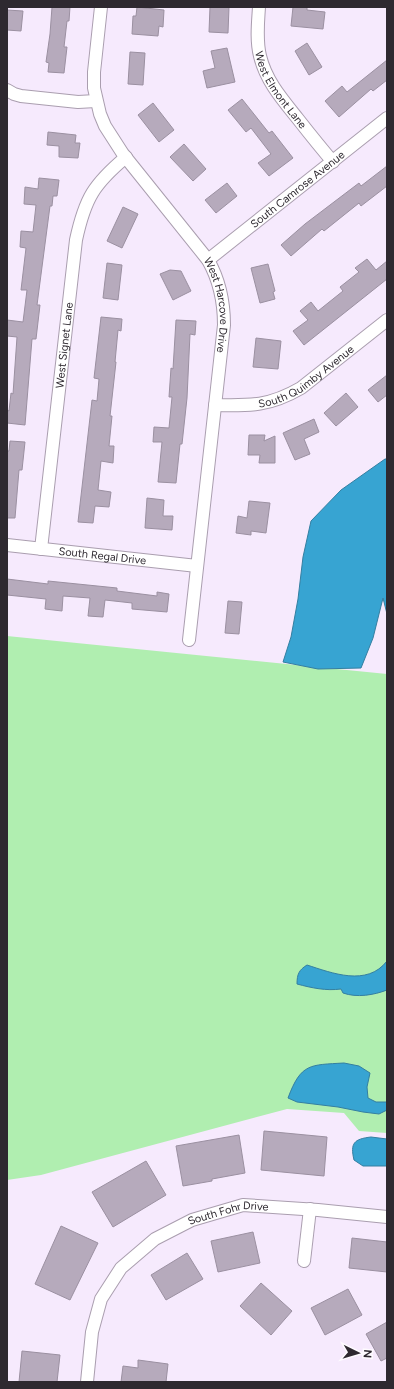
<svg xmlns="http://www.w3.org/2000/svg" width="394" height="1389" viewBox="0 0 394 1389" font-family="Figtree,sans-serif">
<rect width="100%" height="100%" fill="#f6eafd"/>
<path fill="#b0eeb0" d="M 7,636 L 387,674 L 387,1133 L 359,1131 L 344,1113 L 287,1109 L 41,1175 L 7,1180 Z"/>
<path fill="#37a4d2" stroke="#347fa1" d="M 385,459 L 387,459 L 387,614 L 383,598 L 373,638 L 361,668 L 318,669 L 283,662 L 291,637 L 298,599 L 303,557 L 311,521 L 341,490 Z
M 387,961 L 387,990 C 374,995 357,998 343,993 L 341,989 C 326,991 312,988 297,984 C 297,974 299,970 307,965 C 332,973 367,987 387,961 Z
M 344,1063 L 359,1066 L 370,1073 L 367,1087 L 368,1098 L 376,1102 L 387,1102 L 387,1110 L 379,1114 L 363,1112 L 338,1107 L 297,1102 L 288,1098 C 301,1063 310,1065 344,1063 Z
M 371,1137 L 387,1139 L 387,1166 L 363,1166 L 354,1160 C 350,1143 354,1139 371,1137 Z"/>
<path fill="#b6aabc" stroke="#9b90a1" d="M 52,7 L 70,7 L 69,21 L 67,21 L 64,47 L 67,47 L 64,73 L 48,72 L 49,63 L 46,62 L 50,34 Z
M 137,7 L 164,10 L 163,27 L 159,26 L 158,36 L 132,34 L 133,16 L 136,16 Z
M 210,7 L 229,7 L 228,33 L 209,32 Z
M 293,7 L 307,7 L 307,10 L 325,12 L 323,29 L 291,26 Z
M 7,10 L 23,11 L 21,31 L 7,30 Z
M 307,43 L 322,67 L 309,75 L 295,51 Z
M 227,48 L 235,82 L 207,88 L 203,71 L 215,68 L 211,51 Z
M 130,52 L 145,53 L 143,85 L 128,84 Z
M 387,60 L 387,80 L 373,91 L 371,89 L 339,117 L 325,101 L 342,86 L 347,92 Z
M 242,99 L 269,133 L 272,131 L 293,158 L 269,176 L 258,163 L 271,154 L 251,128 L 246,132 L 228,110 Z
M 153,103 L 174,130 L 159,142 L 138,115 Z
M 48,132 L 76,135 L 75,143 L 80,143 L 78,158 L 59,157 L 59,146 L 47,145 Z
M 184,144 L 206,169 L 193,181 L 170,157 Z
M 387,166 L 387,186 L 361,206 L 359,203 L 324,231 L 322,229 L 291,256 L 281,245 L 305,224 L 359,183 L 361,186 Z
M 39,178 L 59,180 L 57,196 L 53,196 L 52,206 L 50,206 L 37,305 L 40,305 L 36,339 L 32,339 L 25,425 L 7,423 L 7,410 L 9,411 L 11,393 L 13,394 L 17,337 L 7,336 L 7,320 L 23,322 L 27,290 L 21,290 L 26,248 L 20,247 L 21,231 L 33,232 L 36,205 L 24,204 L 25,187 L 38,189 Z
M 227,183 L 237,196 L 216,213 L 205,200 Z
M 123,207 L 138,214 L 122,248 L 107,241 Z
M 367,259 L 376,270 L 387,261 L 387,279 L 304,345 L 293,331 L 308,320 L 300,311 L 311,302 L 318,311 L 343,291 L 340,287 L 359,272 L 355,268 Z
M 107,263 L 122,265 L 118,300 L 103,298 Z
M 268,264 L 275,291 L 273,292 L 275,299 L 260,303 L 251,268 Z
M 170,270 L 181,271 L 191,291 L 173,300 L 160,274 Z
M 101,317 L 122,319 L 121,331 L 118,330 L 115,362 L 116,362 L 110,416 L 112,416 L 109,446 L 114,446 L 113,463 L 101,461 L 98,490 L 111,492 L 109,507 L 95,506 L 93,523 L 78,522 L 92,400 L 97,401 L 99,379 L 94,378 Z
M 176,320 L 196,321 L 195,335 L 190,334 L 187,398 L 182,444 L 180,444 L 176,483 L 158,482 L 162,442 L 153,442 L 154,427 L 169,428 L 172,397 L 169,397 L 171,368 L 173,369 Z
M 256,338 L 281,341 L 278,369 L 253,367 Z
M 387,375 L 387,395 L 378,402 L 368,390 Z
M 346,393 L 358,407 L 336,426 L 324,413 Z
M 314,419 L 319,432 L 304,439 L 310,454 L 295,460 L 283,433 Z
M 249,435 L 265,435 L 264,441 L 275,436 L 275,463 L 259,463 L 260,455 L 248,455 Z
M 10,441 L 25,442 L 22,470 L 19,470 L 15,518 L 7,518 L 7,451 L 9,451 Z
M 147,498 L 164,500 L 163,516 L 173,516 L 172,530 L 145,528 Z
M 249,501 L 270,503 L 266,533 L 251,531 L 251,535 L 236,533 L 238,516 L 247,518 Z
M 7,579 L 48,584 L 48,581 L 117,588 L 117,591 L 157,596 L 157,592 L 169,594 L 167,612 L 132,609 L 132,603 L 105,600 L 103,617 L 88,616 L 90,598 L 63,596 L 62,611 L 45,609 L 46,599 L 7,595 Z
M 228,601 L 242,602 L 239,634 L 225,633 Z
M 264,1131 L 327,1137 L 324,1176 L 261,1170 Z
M 239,1135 L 245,1173 L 212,1179 L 212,1181 L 183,1186 L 176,1146 Z
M 146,1161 L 166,1195 L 113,1227 L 92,1192 Z
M 61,1226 L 98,1243 L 70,1300 L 35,1284 Z
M 253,1232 L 260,1263 L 218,1272 L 211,1241 Z
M 352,1238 L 387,1242 L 387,1272 L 349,1268 Z
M 187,1253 L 203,1279 L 166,1300 L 151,1275 Z
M 261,1283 L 292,1311 L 271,1335 L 240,1306 Z
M 348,1289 L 362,1315 L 325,1335 L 311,1308 Z
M 387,1322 L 387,1358 L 381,1361 L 366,1334 Z
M 22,1351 L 60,1355 L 57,1382 L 19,1382 Z
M 138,1360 L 168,1364 L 166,1382 L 121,1382 L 123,1366 L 138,1368 Z"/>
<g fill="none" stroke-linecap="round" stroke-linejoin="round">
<g stroke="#aa9eaf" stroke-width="14">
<g id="minor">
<path id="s1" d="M 101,7 L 94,72 L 94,88 L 100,114 L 105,126 L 123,154 L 208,260 C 220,281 224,301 224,325 L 189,640"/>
<path id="s2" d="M 259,7 C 258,23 256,40 260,56 C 266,81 282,99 298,119 C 309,133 321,148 333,162"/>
<path d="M 7,90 L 14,94 L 21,96 L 78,102 L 96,101"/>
<path id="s3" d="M 208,260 L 387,118"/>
<path id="s4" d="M 215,405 C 251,406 270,406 301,388 L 387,320"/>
<path id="s5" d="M 7,545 L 197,566"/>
<path id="s6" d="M 41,549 L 76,240 C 85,198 94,184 126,157"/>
<path d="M 304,1261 L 310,1209"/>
<path id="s7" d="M 87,1382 L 92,1332 L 101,1299 L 121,1268 L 155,1239 L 192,1220 L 243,1205 L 318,1210 L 387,1217"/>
</g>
</g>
<use href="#minor" stroke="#fff" stroke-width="12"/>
</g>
<g text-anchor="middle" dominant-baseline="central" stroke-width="3" stroke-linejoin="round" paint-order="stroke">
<g font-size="11" fill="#2e2930" stroke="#fefbff">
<text stroke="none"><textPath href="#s2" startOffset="89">West Elmont Lane</textPath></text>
<text stroke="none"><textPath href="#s3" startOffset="114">South Camrose Avenue</textPath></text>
<text stroke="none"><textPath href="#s1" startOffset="337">West Harcove Drive</textPath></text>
<text stroke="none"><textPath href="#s6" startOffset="205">West Signet Lane</textPath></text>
<text stroke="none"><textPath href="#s4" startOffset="99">South Quimby Avenue</textPath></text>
<text stroke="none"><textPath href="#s5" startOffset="96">South Regal Drive</textPath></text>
<text stroke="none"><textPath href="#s7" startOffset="245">South Fohr Drive</textPath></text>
</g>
</g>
<rect width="394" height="1389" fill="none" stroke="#2e2930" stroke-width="16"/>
<g transform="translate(358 1353) rotate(95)" stroke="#fefbff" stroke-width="3" paint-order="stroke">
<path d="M0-3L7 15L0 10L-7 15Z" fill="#2e2930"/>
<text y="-6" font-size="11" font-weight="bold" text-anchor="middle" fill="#2e2930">N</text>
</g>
</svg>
